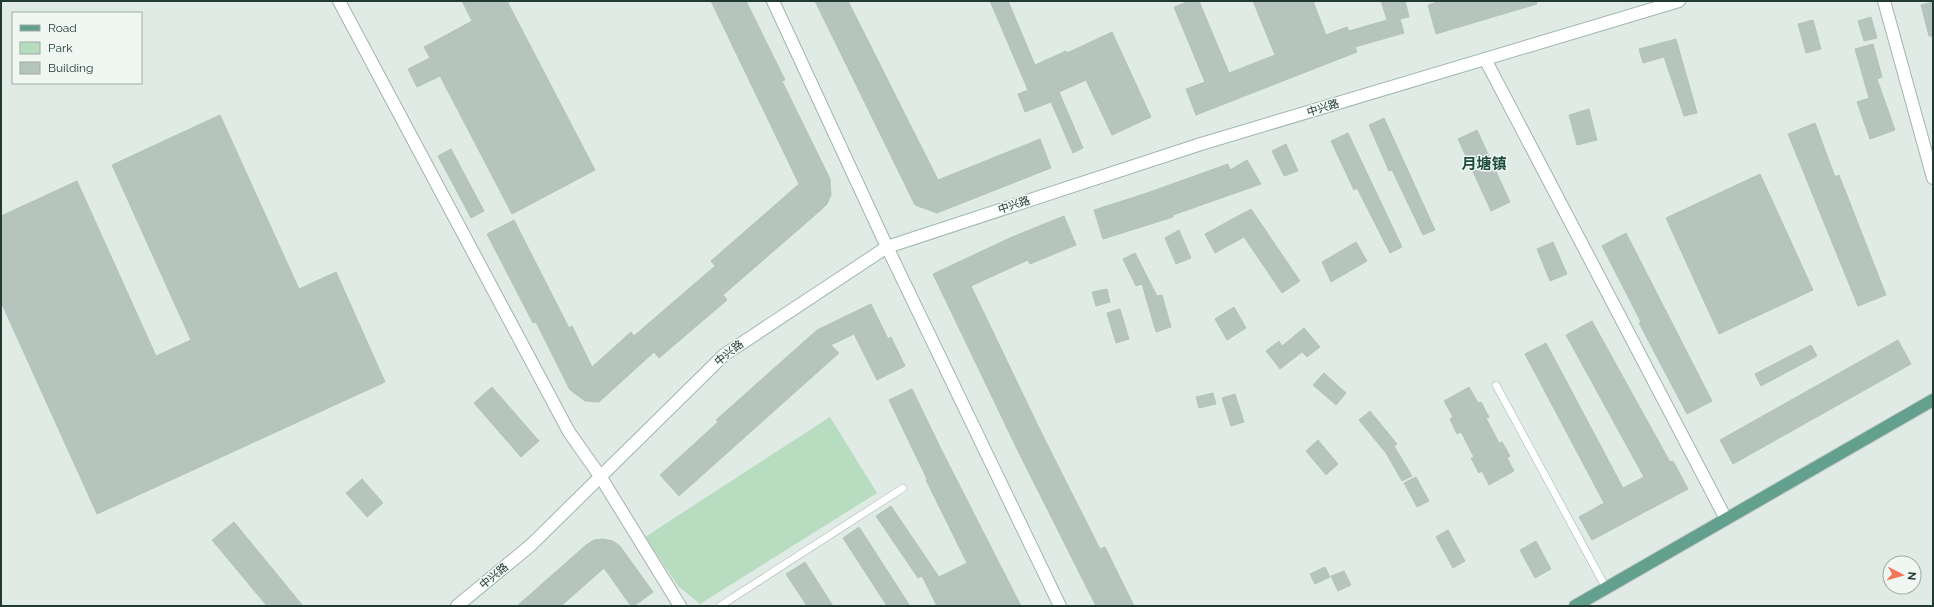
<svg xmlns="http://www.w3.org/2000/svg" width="1934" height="607" viewBox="0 0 1934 607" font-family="Raleway,'Noto Sans SC',sans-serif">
<rect width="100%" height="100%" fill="#e0ebe5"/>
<path fill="#b8dcc0" d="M 830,417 L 877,493 L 700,604 L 678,586 L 645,537 Z"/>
<path fill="#b5c5be" stroke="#b2c4bc" d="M 462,1 L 507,1 L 595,170 L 512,214 L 440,76 L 417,87 L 408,69 L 430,58 L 424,47 L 472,21 Z
M 711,1 L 746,1 L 785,80 L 782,81 L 830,179 L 831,195 L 827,204 L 822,209 L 723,295 L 727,300 L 659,358 L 654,352 L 599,402 L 585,401 L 570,390 L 536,322 L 533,323 L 487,234 L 514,220 L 569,328 L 572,326 L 592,367 L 631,332 L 634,336 L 715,266 L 711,261 L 799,184 Z
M 815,1 L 848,1 L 938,180 L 1040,139 L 1051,168 L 937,213 L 915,205 Z
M 990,1 L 1008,1 L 1035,65 L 1066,51 L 1067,53 L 1112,32 L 1151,117 L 1112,135 L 1086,80 L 1059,92 L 1083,148 L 1073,153 L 1051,102 L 1025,112 L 1018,94 L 1028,90 Z
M 1190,1 L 1199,1 L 1229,73 L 1275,55 L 1253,1 L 1313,1 L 1326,35 L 1347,27 L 1349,31 L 1387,20 L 1381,1 L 1405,1 L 1409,17 L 1400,19 L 1404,33 L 1355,47 L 1357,52 L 1196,115 L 1186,89 L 1205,82 L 1174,7 Z
M 1440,1 L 1536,1 L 1537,4 L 1436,34 L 1428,5 Z
M 1933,2 L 1933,36 L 1929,36 L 1921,5 Z
M 1871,17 L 1877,38 L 1864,41 L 1858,21 Z
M 1813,20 L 1821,49 L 1806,53 L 1798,24 Z
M 1676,39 L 1697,113 L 1684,116 L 1664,57 L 1643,63 L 1639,49 Z
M 1873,44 L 1882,77 L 1877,79 L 1895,130 L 1870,139 L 1857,102 L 1869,98 L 1855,49 Z
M 1589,109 L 1597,140 L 1577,145 L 1569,115 Z
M 220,115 L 299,289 L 336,272 L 385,382 L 97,514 L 1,302 L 1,216 L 77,181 L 156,356 L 191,340 L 112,165 Z
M 1384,118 L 1435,230 L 1423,235 L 1392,170 L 1389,171 L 1369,125 Z
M 1815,123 L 1835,177 L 1839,175 L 1886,295 L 1858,306 L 1788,134 Z
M 1477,130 L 1510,202 L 1491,211 L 1458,139 Z
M 1348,133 L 1402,247 L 1390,253 L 1357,188 L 1354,190 L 1331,141 Z
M 1286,144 L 1298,171 L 1284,176 L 1272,151 Z
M 451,149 L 484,211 L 471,218 L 438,156 Z
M 1247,160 L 1261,184 L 1173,215 L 1173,217 L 1103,239 L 1094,210 L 1147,193 L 1228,164 L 1230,170 Z
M 1760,174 L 1813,290 L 1719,334 L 1666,218 Z
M 1251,209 L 1300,281 L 1282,293 L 1244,237 L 1215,253 L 1205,234 Z
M 1064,216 L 1076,245 L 1030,264 L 1028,260 L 971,286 L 1042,434 L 1100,549 L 1105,547 L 1134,606 L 1096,606 L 1018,451 L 933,274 L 1012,237 Z
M 1179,230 L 1191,258 L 1176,264 L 1165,238 Z
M 1626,233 L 1712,401 L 1687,414 L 1639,323 L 1641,322 L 1602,246 Z
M 1356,242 L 1367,261 L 1331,282 L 1322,262 Z
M 1553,242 L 1567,274 L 1550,281 L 1537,249 Z
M 1135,253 L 1157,296 L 1162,295 L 1171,327 L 1156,332 L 1142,284 L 1136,286 L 1123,259 Z
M 1107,289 L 1110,302 L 1096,306 L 1092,292 Z
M 871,304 L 888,339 L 891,337 L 905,366 L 877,380 L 854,334 L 831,345 L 839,353 L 679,496 L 660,475 L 718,422 L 716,420 L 817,330 Z
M 1234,307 L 1246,328 L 1227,340 L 1215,319 Z
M 1120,309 L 1129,339 L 1116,343 L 1107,313 Z
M 1592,321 L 1670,462 L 1673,461 L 1688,489 L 1592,540 L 1579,517 L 1604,503 L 1525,354 L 1546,343 L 1623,488 L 1644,477 L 1566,335 Z
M 1304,328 L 1320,347 L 1307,357 L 1302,352 L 1280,369 L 1266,351 L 1279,341 L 1282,346 Z
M 1898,340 L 1911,364 L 1733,464 L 1720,440 Z
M 1811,345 L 1817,356 L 1761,386 L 1755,374 Z
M 1324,373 L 1346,393 L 1336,405 L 1313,385 Z
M 492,387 L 539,441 L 521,457 L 474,403 Z
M 1469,387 L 1478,403 L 1481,402 L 1489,417 L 1486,418 L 1499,443 L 1502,442 L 1510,456 L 1507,458 L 1514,471 L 1489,485 L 1482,471 L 1479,473 L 1471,458 L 1474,457 L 1461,432 L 1457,434 L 1450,419 L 1453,417 L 1444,401 Z
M 912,389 L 942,451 L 1021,606 L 937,606 L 922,576 L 918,578 L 876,516 L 891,506 L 939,577 L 967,563 L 926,480 L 927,479 L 889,400 Z
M 1213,393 L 1216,404 L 1199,408 L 1196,397 Z
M 1235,394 L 1244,422 L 1231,426 L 1222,398 Z
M 1370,411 L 1397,444 L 1394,446 L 1412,476 L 1402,481 L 1386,453 L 1359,420 Z
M 1318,440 L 1338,464 L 1326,475 L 1306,451 Z
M 1416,477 L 1429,501 L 1417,507 L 1404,483 Z
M 362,479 L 383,503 L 367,517 L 346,493 Z
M 234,522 L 303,606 L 267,606 L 212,540 Z
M 859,527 L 910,606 L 887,606 L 843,538 Z
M 1448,530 L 1465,561 L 1453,568 L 1436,537 Z
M 603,539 L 613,541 L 620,546 L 653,592 L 634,606 L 631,606 L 604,568 L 561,606 L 517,606 L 586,545 L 594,540 Z
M 1536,541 L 1551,569 L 1535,578 L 1520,550 Z
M 805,562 L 833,606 L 807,606 L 786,574 Z
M 1325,567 L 1330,577 L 1315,584 L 1310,574 Z
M 1344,571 L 1351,585 L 1338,591 L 1331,576 Z"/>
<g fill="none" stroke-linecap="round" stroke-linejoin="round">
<g stroke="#a3b3ac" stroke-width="8">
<path id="lane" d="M 1496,385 L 1606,588
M 720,606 L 903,488"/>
</g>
<g stroke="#a3b3ac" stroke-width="14">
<path id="street" d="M 339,1 L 569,432 L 600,476 L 680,606
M 1884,1 L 1933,178
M 1485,59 L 1726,519"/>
</g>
<g stroke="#9fb6ad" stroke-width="14">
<path id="secondary" d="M 773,1 L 887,247 L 1060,606
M 457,606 L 531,545 L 724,355 L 887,247 L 1201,144 L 1679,1"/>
</g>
<g stroke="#c1c8c6" stroke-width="14">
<path id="primary" d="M 1575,606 L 1933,400"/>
</g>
<use href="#lane" stroke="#fff" stroke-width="7"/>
<use href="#street" stroke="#fff" stroke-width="12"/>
<use href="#secondary" stroke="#fff" stroke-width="12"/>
<use href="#primary" stroke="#64a08e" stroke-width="12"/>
</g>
<g text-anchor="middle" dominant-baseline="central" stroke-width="3" stroke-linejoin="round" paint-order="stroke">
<g font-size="11" fill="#213b33" stroke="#f0f7f3">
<text transform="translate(1323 108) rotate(-17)">中兴路</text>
<text transform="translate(1014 205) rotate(-18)">中兴路</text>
<text transform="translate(729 353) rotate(-38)">中兴路</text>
<text transform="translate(494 576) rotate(-40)">中兴路</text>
</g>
<g font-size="15" font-weight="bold" fill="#1d4d3f" stroke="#f0f7f3">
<text x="1484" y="164">月塘镇</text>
</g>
</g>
<rect width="1934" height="607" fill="none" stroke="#213b33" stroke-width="4"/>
<rect x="12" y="12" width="130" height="72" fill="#f0f7f3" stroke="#9daca6"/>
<rect x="20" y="25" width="20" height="6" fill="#64a08e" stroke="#9daca6"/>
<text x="48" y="32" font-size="12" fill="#213b33">Road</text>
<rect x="20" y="42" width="20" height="12" fill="#b8dcc0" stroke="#9daca6"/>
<text x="48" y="52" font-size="12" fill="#213b33">Park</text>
<rect x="20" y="62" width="20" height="12" fill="#b5c5be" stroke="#9daca6"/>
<text x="48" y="72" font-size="12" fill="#213b33">Building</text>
<g transform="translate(1902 575) rotate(96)"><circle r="19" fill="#f0f7f3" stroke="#9daca6"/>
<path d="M0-3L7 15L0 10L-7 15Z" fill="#f17657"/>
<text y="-6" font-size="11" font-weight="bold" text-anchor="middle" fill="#213b33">N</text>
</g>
</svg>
